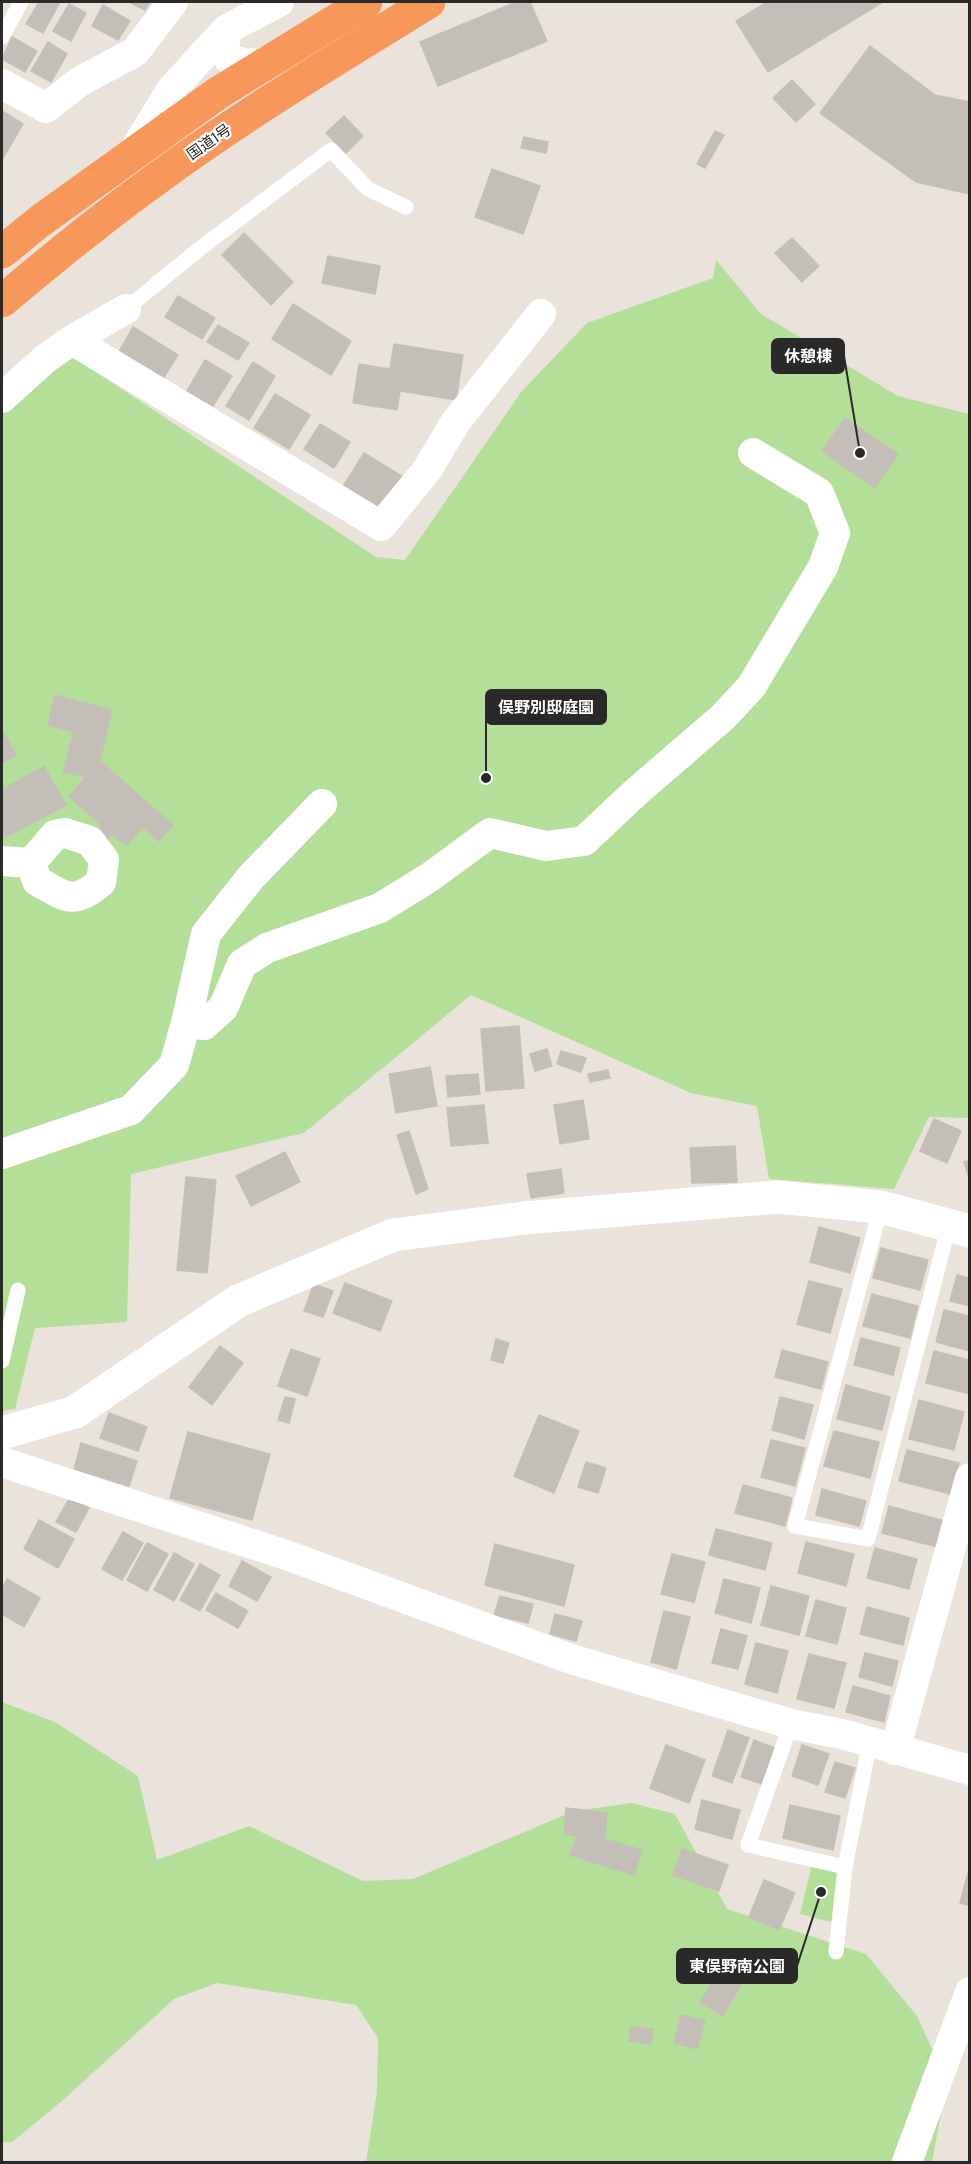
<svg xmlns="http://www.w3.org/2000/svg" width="971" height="2164" viewBox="0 0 971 2164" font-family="'DM Sans','Noto Sans JP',sans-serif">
<rect width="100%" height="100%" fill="#eae3db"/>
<path fill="#b4df99" d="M 716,260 L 761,314 L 898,396 L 969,414 L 969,1118 L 929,1117 L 894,1189 L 769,1179 L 757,1106 L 691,1093 L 471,995 L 304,1133 L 131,1174 L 127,1322 L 35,1328 L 15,1409 L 2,1411 L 2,407 L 70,355 L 376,557 L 405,560 L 522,391 L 587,323 L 713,278 Z
M 2,1702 L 55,1722 L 138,1776 L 157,1860 L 249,1826 L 363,1881 L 413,1879 L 574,1811 L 632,1803 L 675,1814 L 727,1909 L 866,1954 L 917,2016 L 947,2082 L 932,2162 L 366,2162 L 377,2092 L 378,2038 L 356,2005 L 217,1983 L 174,1999 L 63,2100 L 12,2142 L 2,2142 Z
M 812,1864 L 842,1871 L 831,1922 L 800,1914 Z"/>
<path fill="#c3beb7" stroke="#c6bfb5" stroke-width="1.5" d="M 39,2 L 60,2 L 43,33 L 26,24 Z
M 129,2 L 150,2 L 145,10 Z
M 516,2 L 530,2 L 547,41 L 438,86 L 420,42 Z
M 767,2 L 883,2 L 768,72 L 736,21 Z
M 69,4 L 86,13 L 71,41 L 53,31 Z
M 103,5 L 130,21 L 118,40 L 92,26 Z
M 12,37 L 37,51 L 25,72 L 2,59 Z
M 48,42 L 67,54 L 51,82 L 31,71 Z
M 870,46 L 935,95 L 970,102 L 970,194 L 916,182 L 820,113 Z
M 792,80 L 815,104 L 796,122 L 773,98 Z
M 4,112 L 23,124 L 3,158 L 2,116 Z
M 344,116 L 363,136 L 346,153 L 326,133 Z
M 715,131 L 724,135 L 705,168 L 697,164 Z
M 524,137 L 548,142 L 546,153 L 521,148 Z
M 492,169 L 540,186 L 523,234 L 475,217 Z
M 244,233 L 293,282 L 271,305 L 222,255 Z
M 792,238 L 819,266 L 802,282 L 775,253 Z
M 328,256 L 380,266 L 375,294 L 322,283 Z
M 178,296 L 215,318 L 202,339 L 165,317 Z
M 293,304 L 351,341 L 331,375 L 272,339 Z
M 218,325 L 249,343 L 238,360 L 207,342 Z
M 133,327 L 178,355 L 161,382 L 117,355 Z
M 394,344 L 463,355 L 456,400 L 400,391 L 397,410 L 353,403 L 359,364 L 390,369 Z
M 205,360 L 232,376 L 213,406 L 187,391 Z
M 253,362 L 275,376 L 249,420 L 226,406 Z
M 275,394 L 310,415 L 289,449 L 254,428 Z
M 845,418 L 898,454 L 875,488 L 822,451 Z
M 320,424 L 350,442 L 334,468 L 304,449 Z
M 364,453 L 405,478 L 386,511 L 344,485 Z
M 55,695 L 112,710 L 100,761 L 173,825 L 159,841 L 143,827 L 126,846 L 112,834 L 95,853 L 85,844 L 101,825 L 69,796 L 86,777 L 63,772 L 74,732 L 48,725 Z
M 4,734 L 16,755 L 2,763 L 2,736 Z
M 44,766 L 66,805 L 6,837 L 2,829 L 2,790 Z
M 519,1026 L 524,1088 L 486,1091 L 481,1029 Z
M 547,1049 L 552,1066 L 535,1071 L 530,1054 Z
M 561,1051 L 586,1058 L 581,1072 L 557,1064 Z
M 430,1067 L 437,1106 L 396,1113 L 389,1074 Z
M 608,1070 L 610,1078 L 590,1082 L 588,1074 Z
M 478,1074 L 480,1094 L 448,1097 L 446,1076 Z
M 583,1100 L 589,1139 L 560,1144 L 554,1105 Z
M 484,1105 L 488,1143 L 451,1146 L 447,1108 Z
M 934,1119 L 961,1131 L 947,1163 L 920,1151 Z
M 409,1131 L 428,1189 L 416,1194 L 397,1135 Z
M 735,1146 L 737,1182 L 692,1183 L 690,1148 Z
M 285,1152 L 300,1182 L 251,1206 L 236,1176 Z
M 970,1160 L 970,1181 L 964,1162 Z
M 561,1169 L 564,1193 L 531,1198 L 527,1174 Z
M 186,1177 L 216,1180 L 207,1273 L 177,1270 Z
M 819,1227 L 860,1238 L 850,1273 L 810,1262 Z
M 881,1248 L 928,1260 L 920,1290 L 873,1278 Z
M 957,1275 L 970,1278 L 970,1306 L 950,1301 Z
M 809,1281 L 842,1289 L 830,1333 L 797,1324 Z
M 345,1283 L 392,1301 L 380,1331 L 333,1313 Z
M 314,1284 L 333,1291 L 323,1317 L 304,1311 Z
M 872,1294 L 918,1306 L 910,1338 L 863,1326 Z
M 944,1310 L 970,1316 L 970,1351 L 936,1342 Z
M 861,1338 L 900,1348 L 893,1375 L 854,1365 Z
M 496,1339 L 509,1343 L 503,1363 L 491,1360 Z
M 220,1346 L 243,1363 L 212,1405 L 189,1387 Z
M 291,1349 L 320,1359 L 307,1396 L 278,1386 Z
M 782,1350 L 828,1362 L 821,1389 L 775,1377 Z
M 934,1351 L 970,1360 L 970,1394 L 926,1383 Z
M 846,1385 L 890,1397 L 882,1430 L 837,1419 Z
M 285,1397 L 295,1399 L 289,1423 L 278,1420 Z
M 780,1397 L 813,1405 L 804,1439 L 772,1430 Z
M 919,1400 L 964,1412 L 954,1450 L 909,1439 Z
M 109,1413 L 147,1427 L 138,1451 L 100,1438 Z
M 539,1415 L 579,1431 L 554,1493 L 514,1476 Z
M 834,1431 L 879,1442 L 870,1478 L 824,1466 Z
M 188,1432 L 270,1454 L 252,1520 L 170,1498 Z
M 771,1440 L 805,1448 L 795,1486 L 761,1477 Z
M 81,1443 L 137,1461 L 129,1486 L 74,1469 Z
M 907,1450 L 959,1463 L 951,1494 L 899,1481 Z
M 586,1462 L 606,1468 L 598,1493 L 578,1487 Z
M 743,1485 L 792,1498 L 785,1526 L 735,1513 Z
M 822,1489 L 866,1501 L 859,1526 L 816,1515 Z
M 70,1497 L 89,1508 L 76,1532 L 56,1522 Z
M 889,1506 L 945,1521 L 938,1547 L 882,1533 Z
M 39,1520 L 74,1539 L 58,1568 L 24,1549 Z
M 716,1529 L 772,1543 L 765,1570 L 709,1555 Z
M 123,1532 L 143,1543 L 122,1580 L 102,1569 Z
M 806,1542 L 854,1554 L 846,1586 L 798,1573 Z
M 147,1543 L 168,1554 L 147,1591 L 127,1580 Z
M 495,1544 L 574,1565 L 564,1606 L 485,1585 Z
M 875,1548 L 917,1559 L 909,1589 L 867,1578 Z
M 174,1553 L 194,1564 L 174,1601 L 154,1590 Z
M 672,1554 L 705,1562 L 694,1602 L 661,1594 Z
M 242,1561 L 271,1577 L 257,1601 L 229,1586 Z
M 200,1564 L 220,1575 L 200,1611 L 180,1600 Z
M 7,1579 L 40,1598 L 24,1627 L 2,1614 L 2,1589 Z
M 724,1579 L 760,1588 L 751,1623 L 715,1613 Z
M 771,1586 L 809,1596 L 799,1635 L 761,1625 Z
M 216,1593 L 248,1611 L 238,1628 L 206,1610 Z
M 500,1596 L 533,1604 L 528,1623 L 494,1615 Z
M 816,1600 L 846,1608 L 837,1644 L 806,1636 Z
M 867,1607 L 909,1618 L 903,1645 L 860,1634 Z
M 664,1611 L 690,1617 L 676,1669 L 651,1662 Z
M 555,1614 L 582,1621 L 576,1641 L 550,1634 Z
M 721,1629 L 747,1636 L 738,1669 L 712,1663 Z
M 756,1643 L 788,1651 L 777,1693 L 745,1684 Z
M 865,1653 L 898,1661 L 892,1686 L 859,1677 Z
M 809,1654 L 846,1663 L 834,1708 L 797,1699 Z
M 853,1686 L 890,1696 L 884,1722 L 846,1712 Z
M 728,1730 L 749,1738 L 732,1783 L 712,1776 Z
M 754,1740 L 775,1748 L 762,1784 L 741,1777 Z
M 666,1745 L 705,1760 L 689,1803 L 650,1788 Z
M 802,1745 L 829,1754 L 818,1785 L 792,1776 Z
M 835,1762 L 855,1768 L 845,1798 L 825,1792 Z
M 702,1800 L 740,1810 L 732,1839 L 695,1829 Z
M 790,1805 L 840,1816 L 833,1850 L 783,1838 Z
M 566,1808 L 607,1813 L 605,1839 L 642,1850 L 634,1875 L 570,1855 L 577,1836 L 564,1834 Z
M 682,1849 L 728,1865 L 719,1891 L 673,1875 Z
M 968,1873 L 970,1874 L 970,1906 L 960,1903 Z
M 764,1880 L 795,1893 L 779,1930 L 749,1917 Z
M 719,1970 L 742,1983 L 723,2016 L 700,2002 Z
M 681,2015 L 705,2021 L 697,2049 L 674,2043 Z
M 631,2027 L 653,2029 L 651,2044 L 629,2041 Z"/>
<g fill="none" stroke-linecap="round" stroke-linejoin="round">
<path stroke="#fff" stroke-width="15" d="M 2,37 L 21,2
M 126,309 L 198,250 L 331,150 L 368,189 L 406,207
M 881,1207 L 795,1526 L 868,1539 L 949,1225
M 2,1361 L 18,1290
M 791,1724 L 748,1845 L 845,1867
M 836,1952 L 845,1867 L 870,1742"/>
<path stroke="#fff" stroke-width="30" d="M 227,29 L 224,47 L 229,59 L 247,64 L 268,62
M 2,84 L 46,108 L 79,82 L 135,52 L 173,2
M 132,154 L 171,90 L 227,29 L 279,2
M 72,340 L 381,526 L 427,470 L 455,423 L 541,314
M 2,398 L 45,359 L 72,340 L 126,309
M 322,804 L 251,877 L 206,934 L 186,1023 L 204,1025 L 223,1008 L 242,964 L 267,948 L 380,908 L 430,877 L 490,833 L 546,846 L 584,841 L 635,793 L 723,717 L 751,687 L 823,567 L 835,533 L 819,493 L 753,453
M 65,833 L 90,841 L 104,860 L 101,882 C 73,906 66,897 37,881 L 31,863 L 55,835 Z
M 2,861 L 31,863
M 2,1154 L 131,1110 L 174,1065 L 186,1023
M 2,1462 L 289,1556 L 571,1659 L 791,1724 L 842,1734 L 970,1770
M 895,1750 L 970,1478
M 907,2162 L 970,1992"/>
<path stroke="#fff" stroke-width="33" d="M 2,1433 L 75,1412 L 238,1301 L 393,1235 L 524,1218 L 778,1197 L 881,1207 L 970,1231"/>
<path stroke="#f7975a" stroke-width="33" d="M 2,252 L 40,221 L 218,93 L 366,2
M 2,301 C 52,259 102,218 155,180 C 243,115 337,59 429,2"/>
</g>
<g text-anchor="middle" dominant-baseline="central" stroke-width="4.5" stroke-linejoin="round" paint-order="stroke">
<g font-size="15" fill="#292929" stroke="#fff">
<text transform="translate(209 142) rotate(-35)">国道1号</text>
</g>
</g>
<path fill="none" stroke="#292929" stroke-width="2" d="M860 453L844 356M486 778L486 707M821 1892L797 1966"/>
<g fill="#292929" stroke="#fff" stroke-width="2">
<circle cx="860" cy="453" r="6"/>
<circle cx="486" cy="778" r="6"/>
<circle cx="821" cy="1892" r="6"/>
</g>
<g fill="#292929" stroke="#292929" stroke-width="2">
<rect x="772" y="339" width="72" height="34" rx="6"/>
<rect x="486" y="690" width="120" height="34" rx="6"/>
<rect x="677" y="1949" width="120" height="34" rx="6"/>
</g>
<g font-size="16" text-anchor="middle" font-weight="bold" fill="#fff">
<text x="808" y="362">休憩棟</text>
<text x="546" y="713">俣野別邸庭園</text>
<text x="737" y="1972">東俣野南公園</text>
</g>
<rect width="971" height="2164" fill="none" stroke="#292929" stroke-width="6"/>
</svg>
